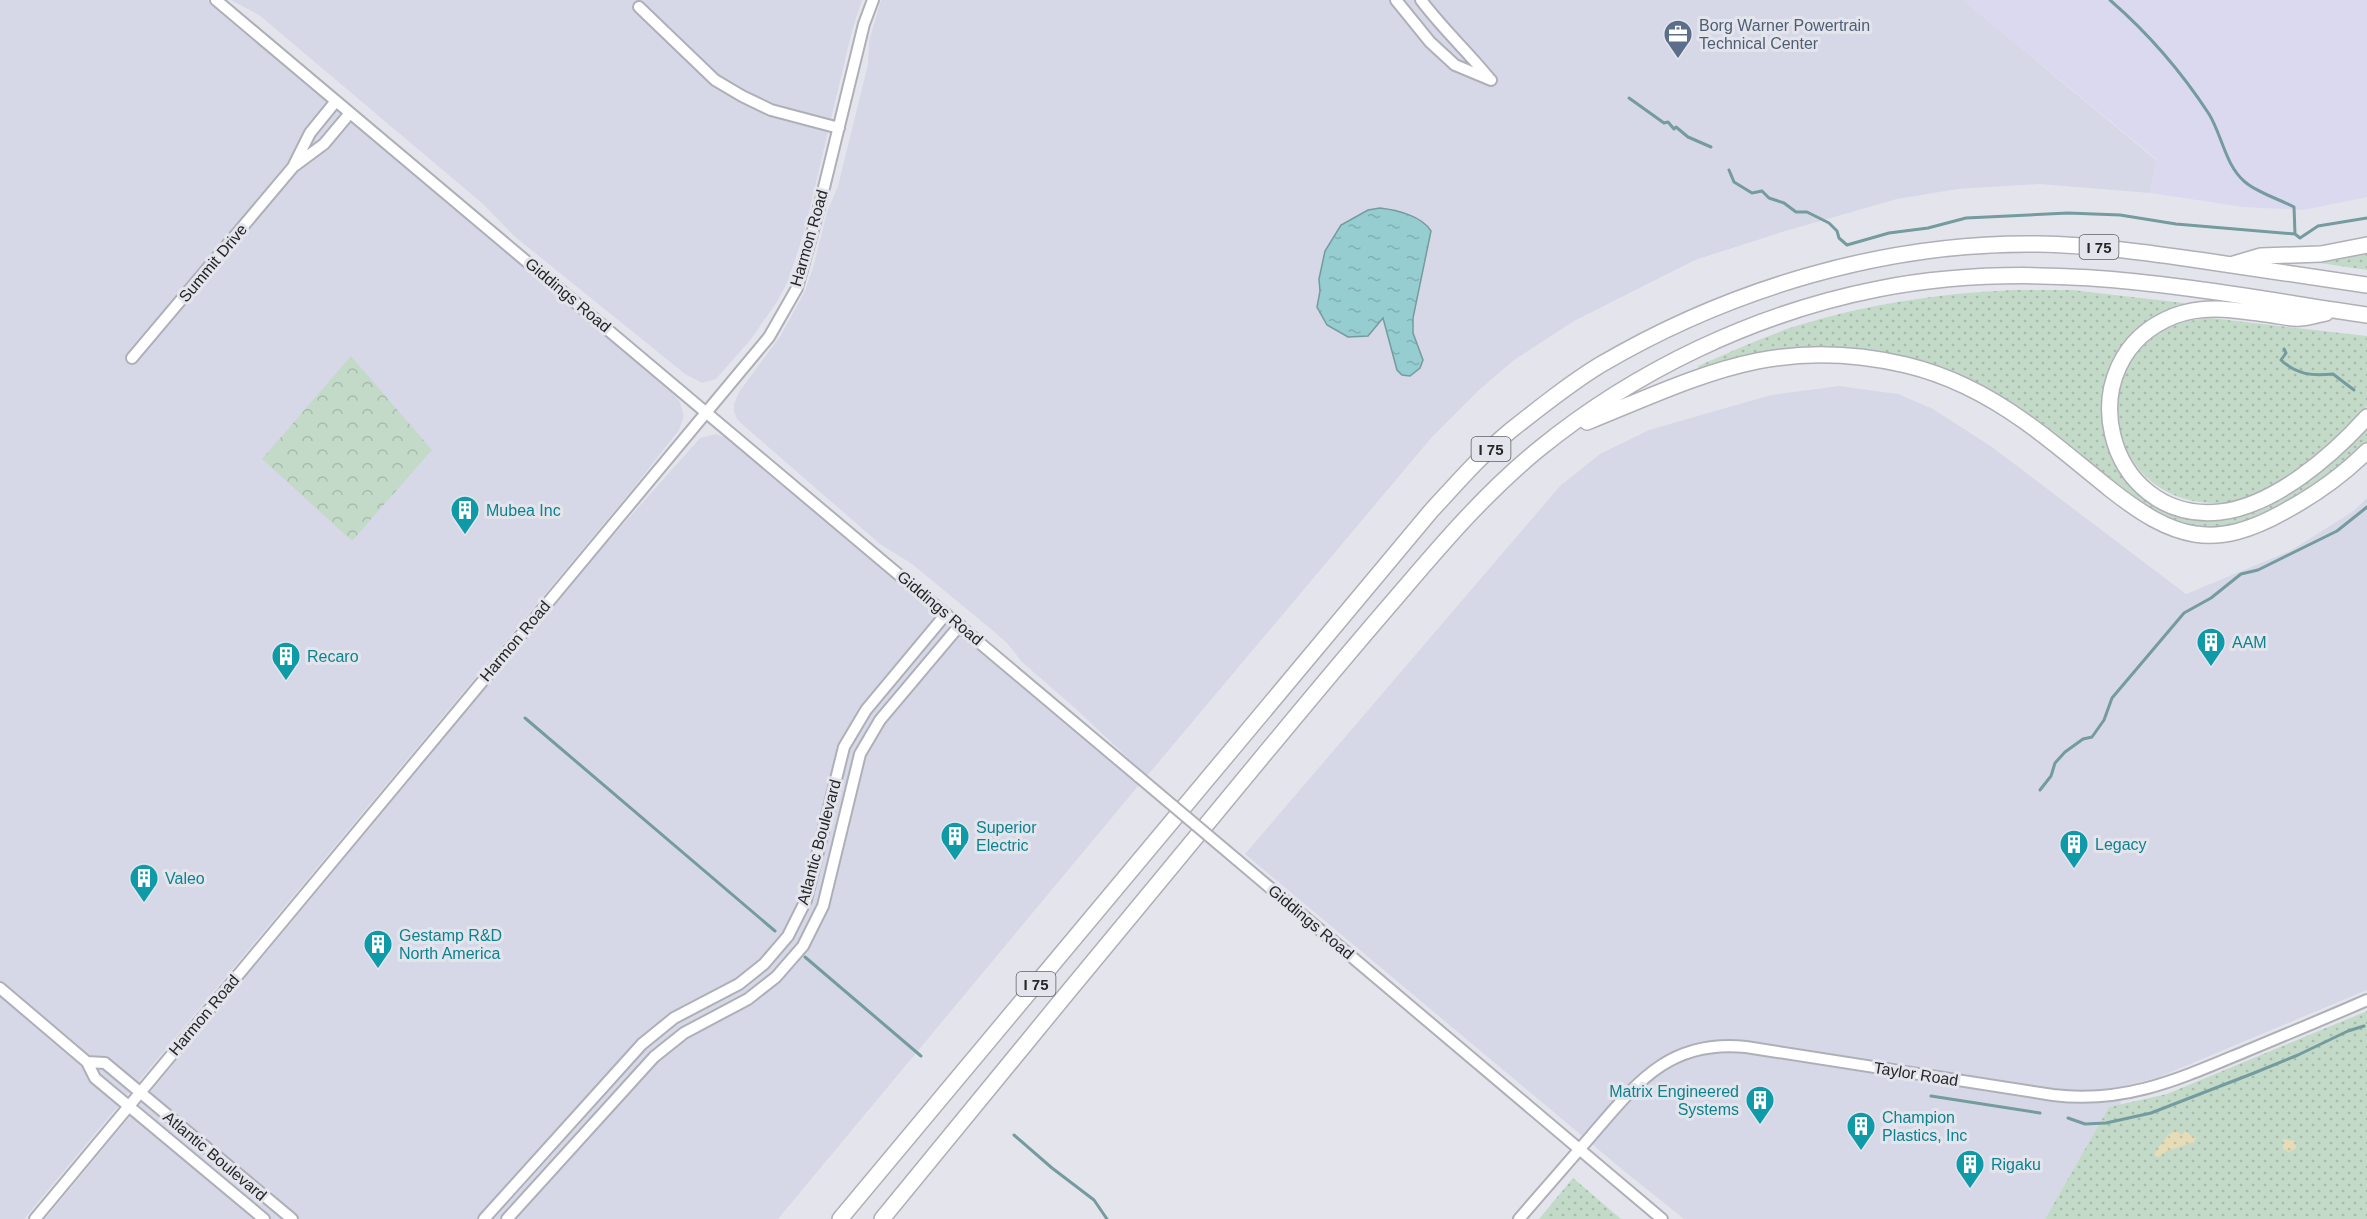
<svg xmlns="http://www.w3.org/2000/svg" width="2367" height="1219" viewBox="0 0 2367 1219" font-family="Helvetica,sans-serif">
<defs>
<pattern id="grass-dots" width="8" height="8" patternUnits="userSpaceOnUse" patternTransform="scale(1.5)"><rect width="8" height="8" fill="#c3dac8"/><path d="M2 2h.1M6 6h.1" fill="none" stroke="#a7bbac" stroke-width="1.8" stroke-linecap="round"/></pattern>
<pattern id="forest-crowns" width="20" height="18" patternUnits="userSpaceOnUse" patternTransform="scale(1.5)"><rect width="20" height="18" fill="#c3dac8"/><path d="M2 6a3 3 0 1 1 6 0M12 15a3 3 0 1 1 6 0" fill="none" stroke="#a7bbac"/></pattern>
<pattern id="sand-dots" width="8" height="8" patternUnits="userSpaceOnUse" patternTransform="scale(1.5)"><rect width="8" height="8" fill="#e6dcb7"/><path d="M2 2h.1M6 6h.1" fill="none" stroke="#c5bd9d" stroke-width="1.8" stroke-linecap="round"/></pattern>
<pattern id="water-ripples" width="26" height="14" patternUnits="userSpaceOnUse" patternTransform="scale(1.5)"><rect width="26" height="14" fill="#95cdd0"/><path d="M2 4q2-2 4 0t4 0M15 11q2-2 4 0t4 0" fill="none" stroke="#80b0b3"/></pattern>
</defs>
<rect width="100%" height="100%" fill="#e4e5ec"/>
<path fill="#dbd9ef" d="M 1963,0 L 2367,0 L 2367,197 L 2304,210 L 2243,207 L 2150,193 L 2156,159 Z"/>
<path fill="#d6d8e7" d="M 0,0 L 208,0 L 398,161 L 541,278 L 673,394 L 680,402 L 684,416 L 679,430 L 631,491 L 24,1219 L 0,1219 Z
M 231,0 L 862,0 L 852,31 L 805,229 L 788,281 L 777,302 L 751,339 L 716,379 L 702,383 L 685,374 L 514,236 L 483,204 L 259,15 Z
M 881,0 L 1963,0 L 2156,160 L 2150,193 L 2039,184 L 1958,189 L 1897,199 L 1782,232 L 1695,260 L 1574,321 L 1514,360 L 1478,391 L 1432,437 L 1147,776 L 1076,709 L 1022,662 L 1007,643 L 992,630 L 912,564 L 880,544 L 744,426 L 737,419 L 734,411 L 734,404 L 739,392 L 781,335 L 805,291 L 814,264 L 827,212 L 838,186 L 868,64 L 869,41 Z
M 1839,386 L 1898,394 L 1933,409 L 1992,447 L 2186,594 L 2290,551 L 2352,512 L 2367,498 L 2367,990 L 2157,1078 L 2128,1085 L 2120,1105 L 2109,1107 L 2045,1219 L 1684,1219 L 1624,1171 L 1245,854 L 1560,486 L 1600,454 L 1649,430 L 1771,395 Z
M 716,434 L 724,437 L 740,450 L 873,559 L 1139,785 L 778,1219 L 45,1219 L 602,548 L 700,438 Z"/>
<path fill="url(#grass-dots)" d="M 2367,252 L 2367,270 L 2320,263 L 2321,260 Z
M 2014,290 L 2072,290 L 2184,303 L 2183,307 C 2155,315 2142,326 2125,349 C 2070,424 2125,521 2217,519 L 2342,453 L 2367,428 L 2367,442 C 2326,484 2263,530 2203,530 C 2191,530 2178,524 2167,521 L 1926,365 L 1750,355 L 1699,369 L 1698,366 C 1730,352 1763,337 1796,326 C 1867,304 1940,293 2014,290 Z
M 2211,318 L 2367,336 L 2367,406 C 2338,440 2287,486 2244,499 C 2226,504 2207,504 2189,500 C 2108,480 2091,373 2163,331 C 2178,322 2195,319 2211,318 Z
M 2367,1011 L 2367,1219 L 2045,1219 L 2109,1107 L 2167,1094 Z
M 1573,1178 L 1621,1219 L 1539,1219 Z"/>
<path fill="url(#forest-crowns)" d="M 351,356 L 432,450 L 352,541 L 262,459 Z"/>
<path fill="url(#sand-dots)" d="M 2186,1130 L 2190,1135 L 2196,1137 L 2194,1142 L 2167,1151 L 2159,1157 L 2155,1156 L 2155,1152 L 2169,1134 L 2176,1131 L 2182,1135 Z
M 2283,1139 L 2295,1141 L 2296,1148 L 2289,1152 L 2283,1149 Z"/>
<path fill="url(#water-ripples)" stroke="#749b9e" stroke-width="1.5" d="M 1380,208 C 1397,210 1422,216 1431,231 L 1413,318 L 1413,333 L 1423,360 L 1420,368 L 1410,376 L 1402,375 L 1397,370 L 1383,318 L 1368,336 L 1348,337 L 1327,325 L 1317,307 L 1320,291 L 1319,279 L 1325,251 L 1341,225 L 1368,210 Z"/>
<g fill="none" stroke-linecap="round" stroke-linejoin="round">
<path stroke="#749b9e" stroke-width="3" d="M 2110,0 C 2148,33 2181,71 2209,114 C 2222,135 2225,165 2245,182 C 2258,193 2279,199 2294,207 L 2295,234
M 1629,98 L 1664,123 L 1668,122 L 1674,129 L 1676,127 L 1688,137 L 1711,147
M 1729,170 L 1734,182 L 1752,193 L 1762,191 L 1769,198 L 1784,203 L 1796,212 L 1807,212 L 1829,223 L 1837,231 L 1839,238 L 1847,245 L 1889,233 L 1928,228 L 1966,218 L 2068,213 L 2120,215 L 2176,224 L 2295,234 L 2300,238 L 2318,226 L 2367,218
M 2284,349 L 2286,353 L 2281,360 C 2297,375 2312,376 2333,374 L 2354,390
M 525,718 L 775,931
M 2040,790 L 2051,776 L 2055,763 L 2065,752 L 2083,739 L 2092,737 L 2104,720 L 2112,698 L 2184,613 L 2211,598 L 2241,574 L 2258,570 L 2337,531 L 2367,507
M 805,957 L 921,1056
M 1931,1096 L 2040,1113
M 2068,1118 L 2085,1124 L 2106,1123 L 2151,1113 L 2254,1073 L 2298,1055 L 2348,1031 L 2364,1026
M 1014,1135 L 1052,1168 L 1094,1200 L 1107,1219"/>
<g stroke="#afb0b7" stroke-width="14">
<path id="minor" d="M 216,0 L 1139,777
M 1396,0 L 1430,42 L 1455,65 L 1491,80
M 1421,0 C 1442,28 1467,51 1489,78
M 639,7 L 715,80 L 742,96 L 771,110 L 839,128
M 294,165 L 310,133 L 336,101
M 132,358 L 293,167 L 324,144 L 350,113
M 1236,859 L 1662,1219
M 0,988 L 87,1062 L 95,1078 L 264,1219
M 87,1062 L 105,1063 L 292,1219
M 35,1219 L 769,337 L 797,288 L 818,212 L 864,24 L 873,0
M 484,1219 L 642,1044 L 674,1018 L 739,984 L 764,964 L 788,936 L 806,900 L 844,747 L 866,710 L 946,614
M 507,1219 L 654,1057 L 684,1033 L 748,999 L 776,977 L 803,946 L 823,906 L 860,754 L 880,720 L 960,625
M 1519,1219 C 1543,1191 1567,1164 1591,1136 C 1636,1084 1668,1039 1746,1047 L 2053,1095 C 2125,1104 2179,1079 2244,1052 C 2285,1035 2326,1018 2367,1000"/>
</g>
<g stroke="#afb0b7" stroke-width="18">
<path id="highway" d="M 2234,264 L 2261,256 L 2321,254 L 2367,245
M 2326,313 C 2318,314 2309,318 2300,318 C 2291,319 2281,316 2273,315 C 2240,311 2206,303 2174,316 C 2065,359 2104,524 2220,512 C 2274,506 2332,456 2367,417
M 1587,422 C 1703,375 1776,335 1906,365 C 1948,375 1989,396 2024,421 C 2054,442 2081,466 2110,489 C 2173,539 2214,552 2287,510 C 2316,494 2344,474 2367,451
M 840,1219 L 1431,511 C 1456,484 1481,455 1510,431 C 1539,408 1569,384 1600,365 C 1731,288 1886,242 2038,244 C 2094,245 2150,253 2205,261 C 2259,269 2313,277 2367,285
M 882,1219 C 996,1079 1110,941 1225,802 C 1281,734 1337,666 1395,599 C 1440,546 1485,493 1539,449 C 1636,370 1756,313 1878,289 C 2044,256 2203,291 2367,315"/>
</g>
<use href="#minor" stroke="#fff" stroke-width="10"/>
<use href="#highway" stroke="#fff" stroke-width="15"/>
<g stroke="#afb0b7" stroke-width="14" stroke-linecap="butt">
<path id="minor-bridge" d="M 1139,777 L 1236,859"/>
</g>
<use href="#minor-bridge" stroke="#fff" stroke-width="10"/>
</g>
<defs>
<g id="office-pin" transform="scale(1.5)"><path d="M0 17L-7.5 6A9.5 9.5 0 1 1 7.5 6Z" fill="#5c6f8a" stroke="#e4e5ec"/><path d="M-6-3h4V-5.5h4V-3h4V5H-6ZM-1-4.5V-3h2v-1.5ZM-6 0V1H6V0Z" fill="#fff"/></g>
<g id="building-pin" transform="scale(1.5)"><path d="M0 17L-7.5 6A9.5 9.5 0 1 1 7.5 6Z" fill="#0f9aa8" stroke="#e4e5ec"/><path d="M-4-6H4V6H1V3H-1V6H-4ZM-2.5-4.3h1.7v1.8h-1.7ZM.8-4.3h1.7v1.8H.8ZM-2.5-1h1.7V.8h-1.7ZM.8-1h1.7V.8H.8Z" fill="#fff"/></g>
</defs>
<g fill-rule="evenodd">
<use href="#office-pin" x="1678" y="34"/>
<use href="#building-pin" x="465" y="510"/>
<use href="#building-pin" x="2211" y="642"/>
<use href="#building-pin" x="286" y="656"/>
<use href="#building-pin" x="955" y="836"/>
<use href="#building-pin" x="2074" y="844"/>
<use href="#building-pin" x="144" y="878"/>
<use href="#building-pin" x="378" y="944"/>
<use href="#building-pin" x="1760" y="1100"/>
<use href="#building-pin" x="1861" y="1126"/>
<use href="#building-pin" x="1970" y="1164"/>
</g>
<g text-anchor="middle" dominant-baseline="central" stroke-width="6" stroke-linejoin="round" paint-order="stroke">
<g fill="#e4e5ec" stroke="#5f5f64" stroke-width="1.5">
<rect x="2079.5" y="235" width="39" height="24" rx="4.5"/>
<rect x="1471.5" y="437" width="39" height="24" rx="4.5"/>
<rect x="1016.5" y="972" width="39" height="24" rx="4.5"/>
</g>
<g font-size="15" font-weight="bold" fill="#262629">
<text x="2099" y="247">I 75</text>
<text x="1491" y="449">I 75</text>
<text x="1036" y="984">I 75</text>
</g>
<g font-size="16" fill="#4e5e75" stroke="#e4e5ec" text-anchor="start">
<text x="1699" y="25">Borg Warner Powertrain<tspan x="1699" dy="18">Technical Center</tspan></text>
</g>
<g font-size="16" fill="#262629" stroke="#e4e5ec">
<text transform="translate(809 238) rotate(-74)">Harmon Road</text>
<text transform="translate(213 263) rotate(-50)">Summit Drive</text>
<text transform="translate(568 295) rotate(40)">Giddings Road</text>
<text transform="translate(940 608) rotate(40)">Giddings Road</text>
<text transform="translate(515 641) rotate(-50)">Harmon Road</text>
<text transform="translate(819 842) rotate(-75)">Atlantic Boulevard</text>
<text transform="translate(1311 922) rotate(40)">Giddings Road</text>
<text transform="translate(204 1015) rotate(-50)">Harmon Road</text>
<text transform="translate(1916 1074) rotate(9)">Taylor Road</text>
<text transform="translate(215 1156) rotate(40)">Atlantic Boulevard</text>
</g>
<g font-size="16" fill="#0d838f" stroke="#e4e5ec" text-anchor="start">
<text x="486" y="510">Mubea Inc</text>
<text x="2232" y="642">AAM</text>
<text x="307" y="656">Recaro</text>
<text x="976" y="827">Superior<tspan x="976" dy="18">Electric</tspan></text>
<text x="2095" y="844">Legacy</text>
<text x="165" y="878">Valeo</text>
<text x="399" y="935">Gestamp R&amp;D<tspan x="399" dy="18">North America</tspan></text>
<text x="1739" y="1091" text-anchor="end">Matrix Engineered<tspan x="1739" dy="18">Systems</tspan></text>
<text x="1882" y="1117">Champion<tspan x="1882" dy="18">Plastics, Inc</tspan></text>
<text x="1991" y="1164">Rigaku</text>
</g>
</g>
</svg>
